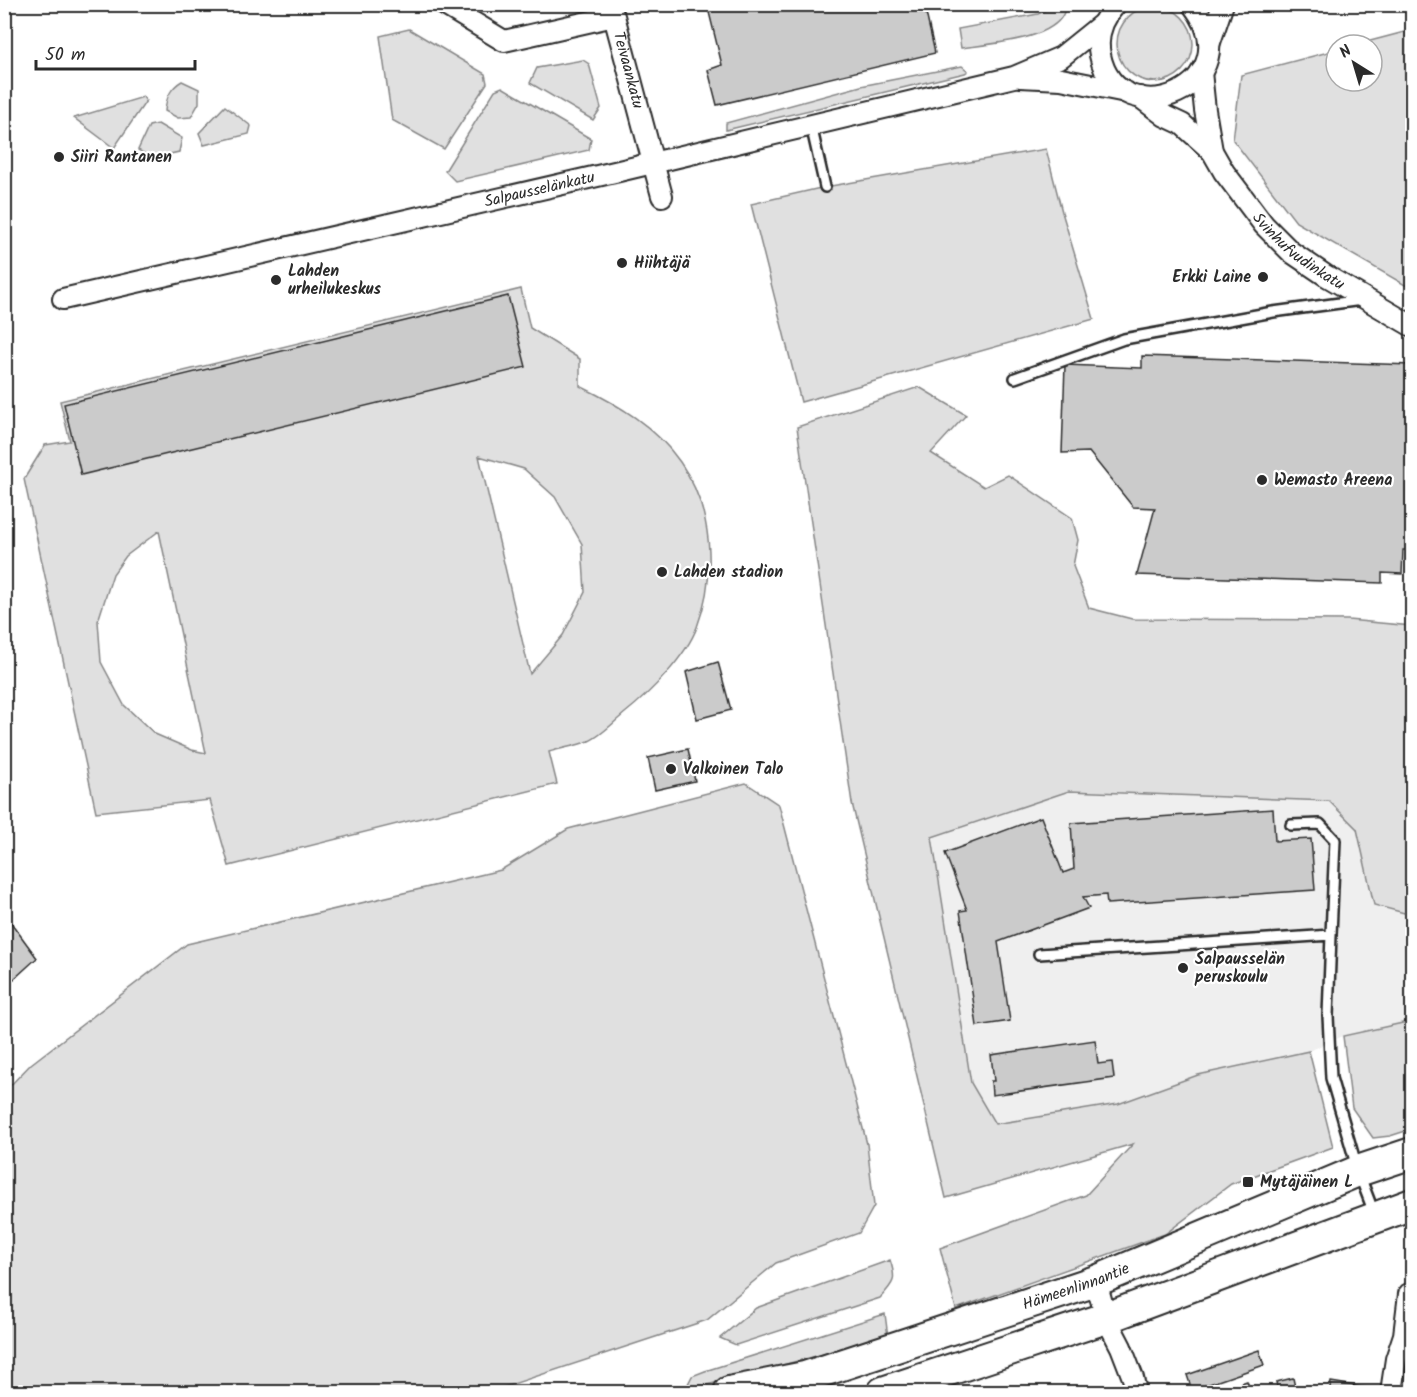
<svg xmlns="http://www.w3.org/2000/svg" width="1417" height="1397" viewBox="0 0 1417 1397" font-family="Kalam,sans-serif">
<rect width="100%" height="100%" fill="#fff"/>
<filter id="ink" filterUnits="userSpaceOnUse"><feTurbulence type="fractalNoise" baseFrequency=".0167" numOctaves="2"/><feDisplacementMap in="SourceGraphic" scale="12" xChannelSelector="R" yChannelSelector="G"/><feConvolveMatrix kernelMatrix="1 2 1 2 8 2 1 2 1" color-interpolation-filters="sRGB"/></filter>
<g filter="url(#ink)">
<path fill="#efefef" d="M 1069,791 L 1330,801 L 1357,829 L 1374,905 L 1412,915 L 1412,1021 L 1343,1036 L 1309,1051 L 1198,1075 L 1118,1104 L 995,1124 L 971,1083 L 932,837 Z"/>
<path fill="#e0e0e0" stroke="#868686" stroke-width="1.5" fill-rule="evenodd" d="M 1056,5 L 1067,5 C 1065,9 1064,14 1061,18 C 1044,41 988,44 961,48 L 958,29 L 1038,14 Z
M1117 44a38 38 0 1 1 76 0a38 38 0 1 1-76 0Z
M 409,29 L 485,74 L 487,83 L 444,149 L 392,120 L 380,36 Z
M 1412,30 L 1412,289 L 1296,222 L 1233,140 L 1241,75 L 1336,50 L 1336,81 L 1372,81 L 1372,45 L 1355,45 Z
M 583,60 L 589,64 L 601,108 L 593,120 L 530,83 L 537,68 Z
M 962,66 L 968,71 L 965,73 L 726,130 L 726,123 L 861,86 Z
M 182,81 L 199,89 L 199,103 L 191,117 L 178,118 L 165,111 C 166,98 170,88 182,81 Z
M 502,87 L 591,139 L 589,150 L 455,181 L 445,171 L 495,90 Z
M 143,97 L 146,101 L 114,148 L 74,118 Z
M 225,106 L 251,126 L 249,134 L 204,145 L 199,133 Z
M 158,124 L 182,138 L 179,152 L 152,158 L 138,150 L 149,126 Z
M 1046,149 L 1062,212 L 1094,319 L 801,402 L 751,204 L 825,187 Z
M 521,289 L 530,328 L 580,359 L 580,386 C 619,405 655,426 680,462 C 713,509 717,574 697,627 C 686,657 649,694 625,713 C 614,722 601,736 589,741 C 576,746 562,748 549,752 L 557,784 L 229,866 L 210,800 L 96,812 L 24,479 L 45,445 L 70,441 L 60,401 ZM 479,456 L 524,469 L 555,497 L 582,544 L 585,592 L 563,635 L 530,674 ZM 159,531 L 206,753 L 192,750 L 155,734 L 124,705 L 101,662 L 98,621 L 113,574 L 126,556 Z
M 919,387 L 966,415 L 931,453 L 984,487 L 1008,475 L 1072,518 L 1078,540 L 1073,566 L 1089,608 L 1132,619 L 1348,620 L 1412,626 L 1412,915 L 1374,905 L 1357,829 L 1329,801 L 1069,791 L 932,837 L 971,1083 L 995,1124 L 1118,1104 L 1198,1075 L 1309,1051 L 1333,1147 L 1231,1184 L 1165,1234 L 956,1309 L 940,1248 L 1086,1195 L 1133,1144 L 946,1198 L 852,803 L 797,427 Z
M 746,783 L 779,805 L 867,1144 L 874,1206 L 859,1233 L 776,1263 L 707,1320 L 489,1392 L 5,1392 L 5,1091 L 31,1064 L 187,944 L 501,870 L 568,829 Z
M 1412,1021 L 1412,1129 L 1390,1136 L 1373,1138 L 1352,1108 L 1343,1036 Z
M 890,1260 C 897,1280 894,1283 880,1298 L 736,1345 L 720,1338 L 756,1308 Z
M 885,1314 L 888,1337 L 692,1389 L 688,1384 L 692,1376 L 705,1371 Z"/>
<path fill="#cbcbcb" stroke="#2b2b2b" stroke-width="1.5" d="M 707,4 L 924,4 L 935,53 L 717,105 L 708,70 L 722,65 Z
M 508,296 L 526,367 L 81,475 L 64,404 Z
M 1142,356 L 1412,365 L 1412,550 L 1403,550 L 1402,574 L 1382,573 L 1382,583 L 1137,575 L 1155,508 L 1133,507 L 1089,452 L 1062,453 L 1065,365 L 1142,368 Z
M 718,662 L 731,710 L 697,719 L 686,672 Z
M 688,749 L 695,781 L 655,790 L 648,758 Z
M 1273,809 L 1275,841 L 1311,839 L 1315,890 L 1107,904 L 1106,895 L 1083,897 L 1089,908 L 998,942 L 1010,1021 L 977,1026 L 960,911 L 967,910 L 945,853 L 1041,817 L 1063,873 L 1074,869 L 1071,823 Z
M 4,913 L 37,958 L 4,988 Z
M 1095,1040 L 1098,1064 L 1112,1062 L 1114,1078 L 992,1095 L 991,1081 L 994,1081 L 991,1055 Z
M 1259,1350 L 1264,1365 L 1192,1390 L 1187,1375 Z
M 1293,1378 L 1296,1392 L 1278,1392 L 1276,1382 Z
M 1247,1381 L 1251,1392 L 1215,1392 Z
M 1331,1382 L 1367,1388 L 1367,1392 L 1329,1392 Z"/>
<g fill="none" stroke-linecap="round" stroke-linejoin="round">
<g stroke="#2b2b2b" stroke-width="14">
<path id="lane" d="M 811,125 L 825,187
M 1015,378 L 1124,339 L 1273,312 L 1362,300
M 1291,825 L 1320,824 L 1335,840 L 1331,935
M 1039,954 L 1331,935 L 1328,1016 L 1331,1078 L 1358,1171 L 1374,1213"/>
</g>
<g stroke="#2b2b2b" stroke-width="24">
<g id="street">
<path id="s1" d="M 443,4 L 504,41 L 614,16 L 662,196"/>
<path d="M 1116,4 C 1103,18 1096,36 1100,55 C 1118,142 1257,85 1192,4"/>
<path d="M 1210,42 L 1223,4"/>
<path id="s2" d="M 1201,72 L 1205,110 L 1212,151 L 1224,172 L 1264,225 L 1291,252 L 1325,275 L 1412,326"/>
<path d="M 1020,77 L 1061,79 L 1126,92"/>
<path d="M 1140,97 L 1165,116 L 1182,124 L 1212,151"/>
<path id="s3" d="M 63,299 L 619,171 L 1014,77 L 1061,57 L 1102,24"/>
<path d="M 1096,1281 L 1106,1318 L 1121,1347 L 1133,1378 L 1136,1392"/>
<path d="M 1391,1392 L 1396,1359 L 1404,1335 L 1409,1294"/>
</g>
</g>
<g stroke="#2b2b2b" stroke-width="34">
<g id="primary">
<path id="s4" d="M 729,1392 L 805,1377 L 1096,1281 L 1358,1171 L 1412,1153"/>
<path d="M 883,1392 L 1106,1318 L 1412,1204"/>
</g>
</g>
<use href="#lane" stroke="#fff" stroke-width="9"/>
<use href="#street" stroke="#fff" stroke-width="20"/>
<use href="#primary" stroke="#fff" stroke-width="30"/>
</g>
</g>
<g fill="#2b2b2b" stroke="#fff" stroke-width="2">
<circle cx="59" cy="157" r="6"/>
<circle cx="622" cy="263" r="6"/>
<circle cx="1263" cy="277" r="6"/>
<circle cx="276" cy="280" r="6"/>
<circle cx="1262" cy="480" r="6"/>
<circle cx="662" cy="572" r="6"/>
<circle cx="671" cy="769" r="6"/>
<circle cx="1183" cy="968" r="6"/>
<rect x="1242" y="1176" width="12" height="12" rx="3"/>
</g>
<g text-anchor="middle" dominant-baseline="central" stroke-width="4.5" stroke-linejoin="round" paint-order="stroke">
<g font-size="16" fill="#2b2b2b" stroke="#fff">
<text stroke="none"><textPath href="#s1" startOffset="240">Teivaankatu</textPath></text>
<text stroke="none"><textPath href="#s3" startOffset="489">Salpausselänkatu</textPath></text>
<text stroke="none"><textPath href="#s2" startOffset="214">Svinhufvudinkatu</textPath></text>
<text stroke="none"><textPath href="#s4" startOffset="363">Hämeenlinnantie</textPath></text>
</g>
<g font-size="16" font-weight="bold" fill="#2b2b2b" stroke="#fff" text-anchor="start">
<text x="71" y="157">Siiri Rantanen</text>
<text x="634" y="263">Hiihtäjä</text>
<text x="288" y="271">Lahden<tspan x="288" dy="18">urheilukeskus</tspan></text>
<text x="1251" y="277" text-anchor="end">Erkki Laine</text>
<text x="1274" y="480">Wemasto Areena</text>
<text x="674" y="572">Lahden stadion</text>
<text x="683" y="769">Valkoinen Talo</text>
<text x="1195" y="959">Salpausselän<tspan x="1195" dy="18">peruskoulu</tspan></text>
<text x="1260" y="1182">Mytäjäinen L</text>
</g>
</g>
<rect width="1417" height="1397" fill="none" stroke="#fff" stroke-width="24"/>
<rect x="12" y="12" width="1393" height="1373" fill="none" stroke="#2b2b2b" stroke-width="2" filter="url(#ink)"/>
<g transform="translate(1354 63) rotate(323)"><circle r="28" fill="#ffffff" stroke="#aaaaaa" stroke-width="1.5"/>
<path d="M0-4.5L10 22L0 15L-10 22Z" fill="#2b2b2b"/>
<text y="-9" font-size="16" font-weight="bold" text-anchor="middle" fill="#2b2b2b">N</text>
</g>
<path d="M36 60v9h159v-9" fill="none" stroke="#2b2b2b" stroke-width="3"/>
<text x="45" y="60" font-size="18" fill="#2b2b2b" stroke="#ffffff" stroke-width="4.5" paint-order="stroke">50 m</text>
</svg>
